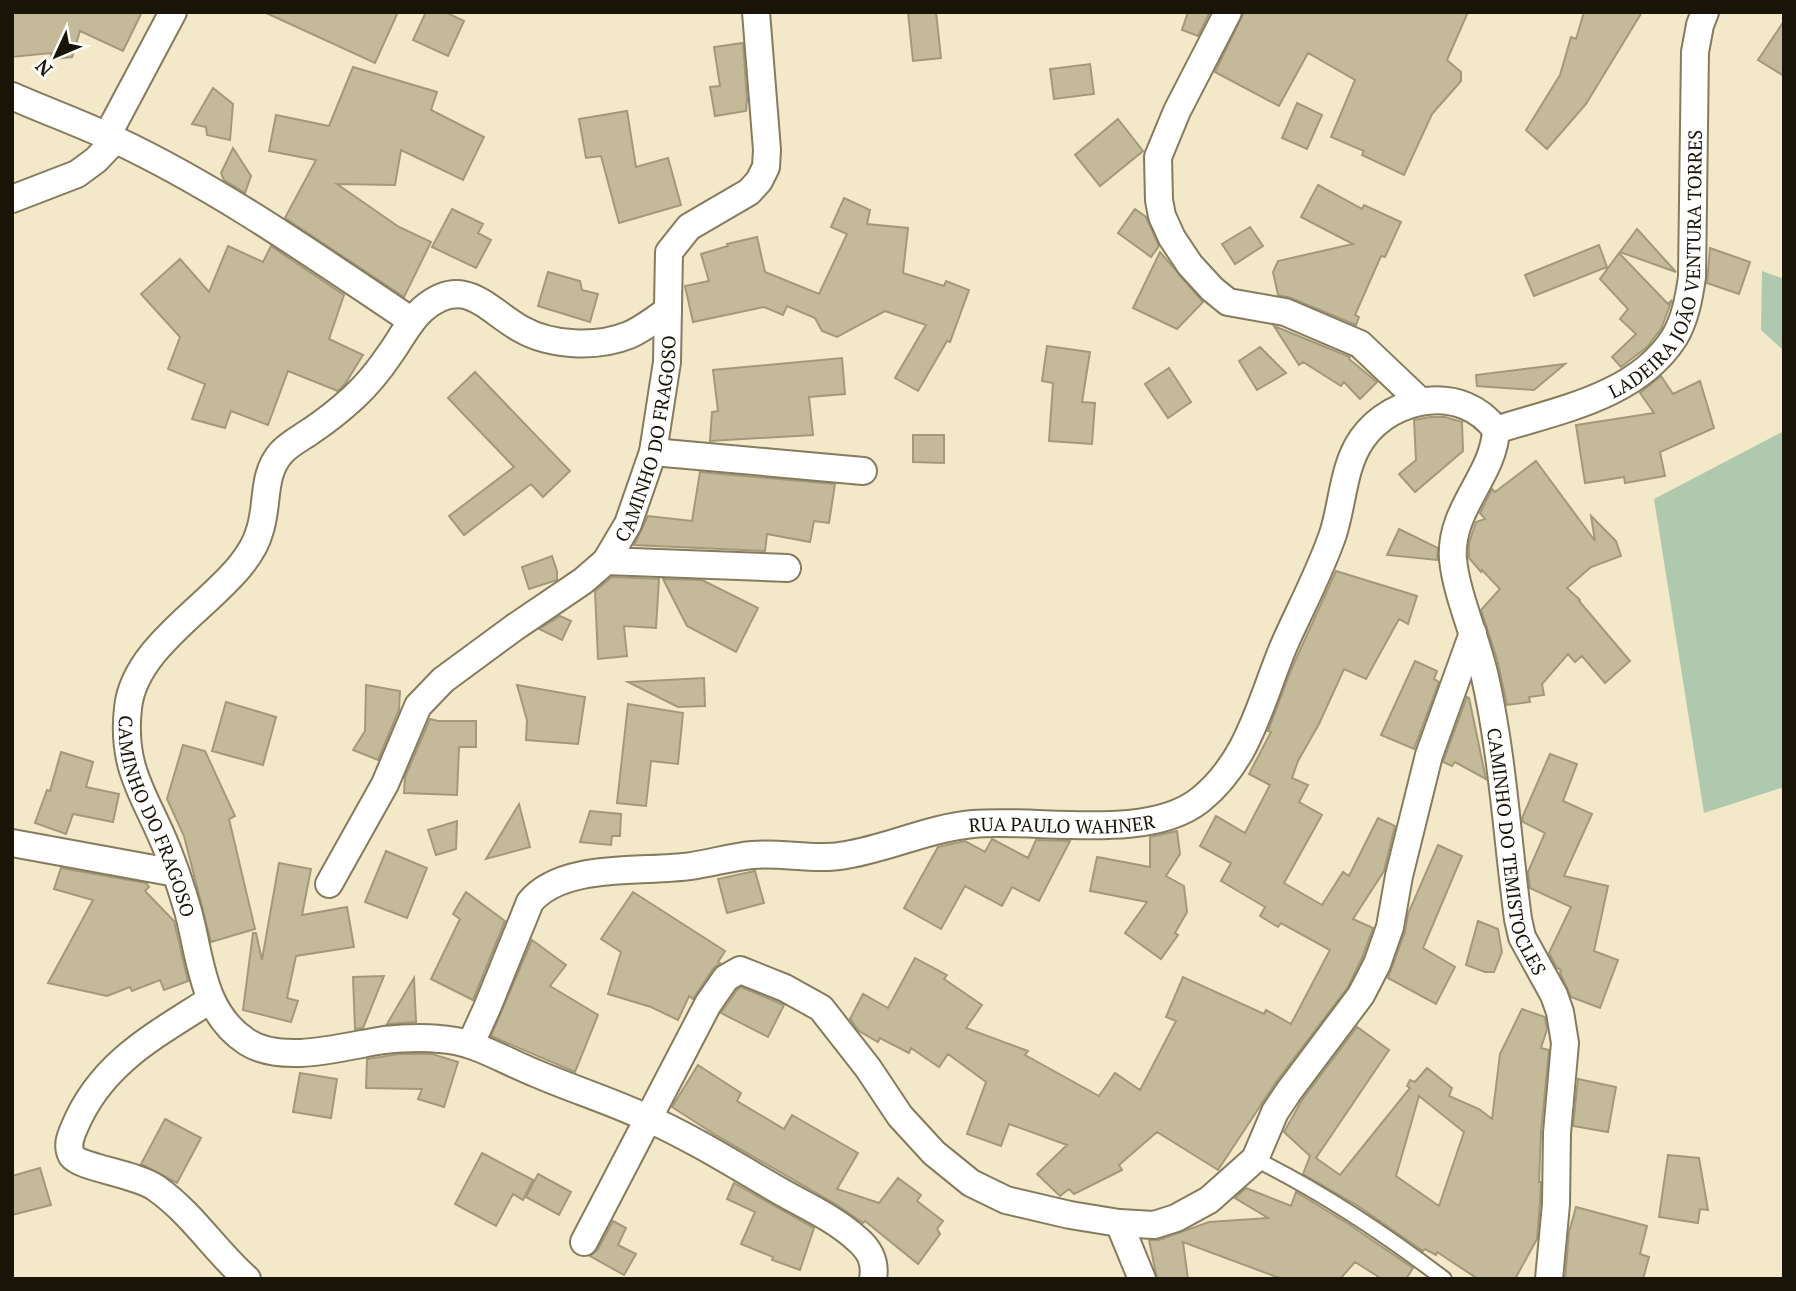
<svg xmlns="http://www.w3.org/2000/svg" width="1796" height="1291" viewBox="0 0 1796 1291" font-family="'PT Serif',serif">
<rect width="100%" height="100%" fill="#f3e8c8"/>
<path fill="#afc9ae" d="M 1762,271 L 1784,279 L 1784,351 L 1761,330 Z
M 1784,431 L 1784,787 L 1704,813 L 1654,499 Z"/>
<path fill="#c4ba9a" stroke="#a3997a" stroke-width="2" fill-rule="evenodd" d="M 12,12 L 142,12 L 123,51 L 80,31 L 72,57 L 52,59 L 51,53 L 12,57 Z
M 264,12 L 398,12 L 375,63 Z
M 426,12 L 445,12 L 464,21 L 448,56 L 413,40 Z
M 908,12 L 936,12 L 941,58 L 913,61 Z
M 1188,12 L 1210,12 L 1198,36 L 1182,30 Z
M 1244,12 L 1468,12 L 1447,60 L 1461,72 L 1461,81 L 1432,114 L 1404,175 L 1362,155 L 1364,151 L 1331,137 L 1355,80 L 1308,53 L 1279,106 L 1215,72 Z
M 1584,12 L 1642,12 L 1586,104 L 1547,149 L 1526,130 L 1560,75 L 1571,37 L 1576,39 Z
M 1784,21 L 1784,76 L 1758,60 Z
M 743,43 L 747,100 L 746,111 L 715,116 L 710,87 L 720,86 L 714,47 Z
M 1090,64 L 1094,94 L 1054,99 L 1050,69 Z
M 353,67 L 437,92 L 431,110 L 484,137 L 463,180 L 401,150 L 395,185 L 337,184 L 399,227 L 431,242 L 404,297 L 285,218 L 316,160 L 269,151 L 276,115 L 329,126 Z
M 213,88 L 233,104 L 230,140 L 207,135 L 206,127 L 192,124 Z
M 1297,103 L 1322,115 L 1307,149 L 1282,138 Z
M 627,111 L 636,167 L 668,158 L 681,205 L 619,223 L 601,156 L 586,158 L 579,119 Z
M 1118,119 L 1143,151 L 1100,186 L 1075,155 Z
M 233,148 L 251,176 L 245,193 L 224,180 L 221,173 Z
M 1318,185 L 1362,209 L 1364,205 L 1401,222 L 1385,257 L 1381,256 L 1355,315 L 1359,317 L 1356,325 L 1291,298 L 1278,295 L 1273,272 L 1278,261 L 1353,244 L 1301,217 Z
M 844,198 L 870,210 L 867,224 L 908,228 L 903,273 L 944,286 L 946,281 L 969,290 L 950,342 L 947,341 L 918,391 L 895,378 L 926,325 L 885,311 L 837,337 L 822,331 L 815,318 L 787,306 L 783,315 L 764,307 L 693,322 L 685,286 L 709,281 L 701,254 L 728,246 L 727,244 L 757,237 L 765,272 L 819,294 L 847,234 L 831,227 Z
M 452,209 L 483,224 L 478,233 L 491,240 L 476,268 L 432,247 Z
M 1135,209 L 1146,217 L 1159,246 L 1151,257 L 1118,233 Z
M 1250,227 L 1263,246 L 1235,264 L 1222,244 Z
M 1637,229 L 1676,272 L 1620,252 Z
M 1599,245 L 1607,267 L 1534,296 L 1525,275 Z
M 228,246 L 263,262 L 271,246 L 344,295 L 329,339 L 363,355 L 345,384 L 338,391 L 288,371 L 268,425 L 231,411 L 225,428 L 192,419 L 205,384 L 168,369 L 180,337 L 141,294 L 180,259 L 209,292 Z
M 1710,248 L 1750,262 L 1739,294 L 1707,283 Z
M 1160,252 L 1203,302 L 1177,329 L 1133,308 Z
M 1619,253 L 1668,304 L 1672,300 L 1661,329 L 1647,347 L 1621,367 L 1612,357 L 1636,334 L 1620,319 L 1628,309 L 1600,279 Z
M 548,272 L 580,281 L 582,290 L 598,294 L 590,322 L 538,306 Z
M 1274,326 L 1350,357 L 1349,359 L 1377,382 L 1360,399 L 1344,382 L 1341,386 L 1303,362 L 1299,365 Z
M 1047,346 L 1090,352 L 1082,402 L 1095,403 L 1092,444 L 1049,441 L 1053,383 L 1042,381 Z
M 1260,347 L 1286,373 L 1257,390 L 1239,361 Z
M 842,358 L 845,394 L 809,397 L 813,435 L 710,441 L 712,412 L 718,411 L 713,370 Z
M 1565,364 L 1534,390 L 1477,386 L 1476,375 Z
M 1169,368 L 1191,402 L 1168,418 L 1145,384 Z
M 475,372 L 570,471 L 543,497 L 531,484 L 464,535 L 449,516 L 514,467 L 448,398 Z
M 1661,376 L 1673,394 L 1700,381 L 1714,428 L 1660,452 L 1665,476 L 1625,483 L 1624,477 L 1585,483 L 1576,425 L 1654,413 L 1640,393 Z
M 1430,417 L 1445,417 L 1462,422 L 1463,451 L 1415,492 L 1399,474 L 1416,460 L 1414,420 Z
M 913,435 L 944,435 L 944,463 L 913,462 Z
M 1536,461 L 1595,541 L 1591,516 L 1616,541 L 1621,556 L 1591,567 L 1567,588 L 1580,600 L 1579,601 L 1630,661 L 1605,683 L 1582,656 L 1575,662 L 1568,654 L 1542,684 L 1544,695 L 1529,697 L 1530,702 L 1507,705 L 1497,659 L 1481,610 L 1500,589 L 1482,570 L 1481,572 L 1469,558 L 1469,543 L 1476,522 L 1485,519 L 1480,513 L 1492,489 L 1495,492 Z
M 700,472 L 835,484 L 829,523 L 814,521 L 810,542 L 767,534 L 765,551 L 634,545 L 648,516 L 692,521 Z
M 1399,529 L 1438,548 L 1437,560 L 1387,555 Z
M 552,556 L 557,571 L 557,580 L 529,589 L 522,567 Z
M 1336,571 L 1417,596 L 1408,624 L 1399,619 L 1366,679 L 1344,669 L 1319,724 L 1298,761 L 1292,778 L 1308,785 L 1299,802 L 1322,815 L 1284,883 L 1322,905 L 1343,872 L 1349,876 L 1378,818 L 1395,826 L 1384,871 L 1353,919 L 1373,928 L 1362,958 L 1348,987 L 1276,1082 L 1218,1170 L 1157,1132 L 1119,1165 L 1122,1170 L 1074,1194 L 1069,1189 L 1060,1196 L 1037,1174 L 1067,1145 L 1009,1124 L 1001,1146 L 967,1134 L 986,1082 L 948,1054 L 939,1067 L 911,1048 L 909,1053 L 880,1038 L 878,1042 L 859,1031 L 850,1019 L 863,994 L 888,1008 L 915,958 L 947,975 L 944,979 L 982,1005 L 966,1028 L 1028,1051 L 1025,1055 L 1099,1096 L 1115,1073 L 1140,1090 L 1176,1021 L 1166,1017 L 1183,977 L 1264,1014 L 1266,1010 L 1291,1024 L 1330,950 L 1281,923 L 1278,927 L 1260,916 L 1265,907 L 1221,881 L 1231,863 L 1200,846 L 1216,816 L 1245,833 L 1270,785 L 1249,774 L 1271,732 L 1268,731 L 1291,670 Z
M 612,577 L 659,579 L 656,628 L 624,626 L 627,656 L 598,659 L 595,591 Z
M 663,579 L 702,580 L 758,608 L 736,652 L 687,626 Z
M 560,616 L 571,621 L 562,640 L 539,629 Z
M 1415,661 L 1437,671 L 1434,679 L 1439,682 L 1414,749 L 1381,735 Z
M 704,678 L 705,706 L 678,707 L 628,682 Z
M 366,685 L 400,691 L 399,710 L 378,760 L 353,750 L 365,731 Z
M 517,685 L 585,697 L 578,744 L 526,740 L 527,720 Z
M 1467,697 L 1469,698 L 1486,779 L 1455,762 L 1452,766 L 1443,762 Z
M 226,702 L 276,717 L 263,765 L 212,751 Z
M 628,704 L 683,713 L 678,764 L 651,761 L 646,806 L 617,803 Z
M 430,719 L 438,721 L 476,721 L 476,747 L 459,747 L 457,795 L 404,793 L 405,777 Z
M 183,745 L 205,751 L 235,816 L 229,819 L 255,929 L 211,942 L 184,836 L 167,799 Z
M 61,752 L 93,762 L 86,787 L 119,794 L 113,822 L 73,814 L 66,834 L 35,823 L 47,790 L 50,791 Z
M 1550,754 L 1577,764 L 1563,801 L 1592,814 L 1564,876 L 1608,886 L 1594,951 L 1618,960 L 1600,1008 L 1571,997 L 1560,973 L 1561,970 L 1557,968 L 1549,953 L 1571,907 L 1530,888 L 1528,872 L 1545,833 L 1523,822 L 1522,818 Z
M 519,804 L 530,847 L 486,859 Z
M 590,811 L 621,814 L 620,836 L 612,836 L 611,845 L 580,842 Z
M 457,821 L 456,849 L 436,855 L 428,830 Z
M 1177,831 L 1180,854 L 1166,876 L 1184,886 L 1187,912 L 1175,933 L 1178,935 L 1161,959 L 1125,933 L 1147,902 L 1090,891 L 1097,857 L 1150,867 L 1150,837 Z
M 992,839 L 1028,858 L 1036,840 L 1070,841 L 1039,901 L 1012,887 L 1002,906 L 965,886 L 941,929 L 904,908 L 938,847 L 965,841 L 985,852 Z
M 1438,845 L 1462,856 L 1423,948 L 1455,967 L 1436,1004 L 1388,978 L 1405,932 L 1408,914 Z
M 386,851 L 427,868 L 407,918 L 365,902 Z
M 279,863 L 311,869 L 302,915 L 347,907 L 354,947 L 296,956 L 287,998 L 298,1001 L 291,1022 L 243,1010 L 253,933 L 256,933 L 262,960 Z
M 61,868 L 146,883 L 149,887 L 145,891 L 174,921 L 188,981 L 164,990 L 160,980 L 132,991 L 130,987 L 107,996 L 48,983 L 93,900 L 54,889 Z
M 755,871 L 764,903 L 727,913 L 718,879 Z
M 466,892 L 505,921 L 473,1000 L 431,979 L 460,919 L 453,914 Z
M 633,892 L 725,951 L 718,962 L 720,963 L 713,969 L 693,999 L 689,996 L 678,1020 L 651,1007 L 608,994 L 621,952 L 601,939 Z
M 1478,921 L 1498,929 L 1502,952 L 1494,972 L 1485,972 L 1466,965 Z
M 532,940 L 566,965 L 550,986 L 598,1015 L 575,1072 L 491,1036 Z
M 384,976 L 363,1028 L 355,1029 L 353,977 Z
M 414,978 L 416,1022 L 387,1024 Z
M 741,987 L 784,1005 L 768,1037 L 721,1013 L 737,990 Z
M 1522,1009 L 1545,1017 L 1547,1029 L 1541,1048 L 1549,1050 L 1541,1132 L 1539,1182 L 1541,1182 L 1540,1203 L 1537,1239 L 1515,1279 L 1478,1279 L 1437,1252 L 1436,1255 L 1425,1249 L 1423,1251 L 1358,1206 L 1303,1174 L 1310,1156 L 1284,1132 L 1302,1100 L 1357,1027 L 1389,1050 L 1316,1158 L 1340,1175 L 1410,1088 L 1407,1086 L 1410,1080 L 1415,1082 L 1427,1068 L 1452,1088 L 1449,1096 L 1479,1109 L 1492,1119 L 1500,1054 ZM 1419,1096 L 1464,1132 L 1439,1206 L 1396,1176 Z
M 399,1054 L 432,1054 L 458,1062 L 444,1107 L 418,1099 L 422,1089 L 366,1088 L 367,1059 Z
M 698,1065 L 741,1093 L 737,1101 L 784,1129 L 792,1115 L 858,1153 L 837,1189 L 879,1203 L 898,1178 L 921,1195 L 917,1201 L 943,1221 L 937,1229 L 940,1234 L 918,1264 L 865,1221 L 863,1223 L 837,1205 L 714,1134 L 672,1107 Z
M 300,1073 L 337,1079 L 331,1118 L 293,1112 Z
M 1578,1079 L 1616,1087 L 1608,1132 L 1573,1126 Z
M 165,1119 L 201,1138 L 177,1183 L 141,1164 Z
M 482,1153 L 533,1180 L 523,1200 L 513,1194 L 496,1226 L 455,1204 Z
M 1668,1155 L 1699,1158 L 1708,1210 L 1700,1209 L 1698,1223 L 1659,1217 Z
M 40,1168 L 51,1205 L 12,1215 L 12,1176 Z
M 538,1174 L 571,1192 L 559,1215 L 526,1197 Z
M 734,1183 L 814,1228 L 800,1270 L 772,1260 L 773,1257 L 741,1244 L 755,1212 L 727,1199 Z
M 1246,1188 L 1291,1206 L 1296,1192 L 1347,1223 L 1413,1268 L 1406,1279 L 1382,1279 L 1355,1262 L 1340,1279 L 1282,1279 L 1183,1242 L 1188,1279 L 1157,1279 L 1149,1240 L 1159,1240 L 1209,1222 L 1268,1218 L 1235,1198 Z
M 1576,1207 L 1647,1226 L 1640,1254 L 1649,1257 L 1643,1279 L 1565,1279 L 1569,1232 Z
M 613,1221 L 626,1228 L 618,1245 L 636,1254 L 624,1275 L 590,1256 L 598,1249 Z"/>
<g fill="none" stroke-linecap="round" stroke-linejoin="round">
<g stroke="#857b5d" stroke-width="18">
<path id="lane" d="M 1255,1159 C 1322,1192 1385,1234 1444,1279"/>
</g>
<g stroke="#857b5d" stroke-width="30">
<g id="street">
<path d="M 1228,12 L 1177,111 L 1158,157 L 1159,200 L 1162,216 L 1172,238 L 1190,265 L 1212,289 L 1228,302 L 1285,312 L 1360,344 L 1420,401"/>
<path d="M 12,96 C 46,111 82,124 116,140 C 220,189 316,257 412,321"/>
<path d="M 107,136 L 173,12"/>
<path d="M 12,199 L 77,174 L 96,160 L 115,140"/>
<path id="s1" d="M 668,310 C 656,319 643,329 629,335 C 597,348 551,346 521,329 C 486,309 464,274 423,309 C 409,321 401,339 390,354 C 380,369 368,384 354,397 C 341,409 326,421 311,431 C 301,438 289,444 281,453 C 261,476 269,506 259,533 C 256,544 248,556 241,565 C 206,609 134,649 128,708 C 121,770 146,796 167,849 C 175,869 182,890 188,911 C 201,958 201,1012 247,1042 C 283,1065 345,1046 384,1040 C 403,1038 421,1037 440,1039 C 475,1041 502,1060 535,1073 C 572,1089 611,1101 647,1118 C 692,1138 735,1165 778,1190 C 804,1205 834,1218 857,1239 C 870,1250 876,1262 873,1279"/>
<path id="s2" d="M 1496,430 C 1494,476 1449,509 1453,559 C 1456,594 1477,640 1485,677 C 1503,757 1507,838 1518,919 L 1522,937 L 1554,995 L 1560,1012 L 1565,1043 L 1557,1133 L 1556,1204 L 1549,1279"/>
<path id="s3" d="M 1496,430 C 1558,410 1636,397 1674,338 C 1685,320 1689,298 1692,277 L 1695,52 L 1700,25 L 1705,12"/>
<path d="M 653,452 L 863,471"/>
<path id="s4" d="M 606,561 L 628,524 L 653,452 L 667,362 L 669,252 L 689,227 L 749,192 L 759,181 L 766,167 L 767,150 L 756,12"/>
<path d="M 12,843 L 176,873"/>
<path d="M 329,884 L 385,784 L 418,706 L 443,680 L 515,627 L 583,581 L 606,561 L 787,568"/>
<path d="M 210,1000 C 156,1035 102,1062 75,1126 C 71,1135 66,1146 72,1156 C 81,1168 137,1174 156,1188 C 194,1215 214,1250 247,1279"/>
<path id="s5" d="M 471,1043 L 487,1008 L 530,902 C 563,862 643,873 691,866 C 711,863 732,857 752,855 C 783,852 815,861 846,855 C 889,848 929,828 973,824 C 1039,818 1147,842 1200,800 C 1250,760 1261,699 1285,643 C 1301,607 1320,572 1333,534 C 1343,503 1343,466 1362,439 C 1393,395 1463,384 1496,430"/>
<path d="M 1119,1223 L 1154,1225 L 1176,1218 L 1209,1200 L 1255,1159 L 1275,1112 L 1289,1091 L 1361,995 L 1377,964 L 1390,927 L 1399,876 L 1429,755 L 1473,633"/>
<path d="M 584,1242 L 708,1004 L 726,978 L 740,970 L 785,988 L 821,1008 L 868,1068 L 900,1116 L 934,1153 L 971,1183 L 1006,1200 L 1070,1215 L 1119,1223 L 1142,1279"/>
</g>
</g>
<use href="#lane" stroke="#fff" stroke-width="14"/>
<use href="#street" stroke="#fff" stroke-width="26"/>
</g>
<g text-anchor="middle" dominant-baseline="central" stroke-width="7" stroke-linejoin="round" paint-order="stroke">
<g font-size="19" fill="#181408" stroke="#fff">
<text stroke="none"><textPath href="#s3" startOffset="268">LADEIRA JOÃO VENTURA TORRES</textPath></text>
<text stroke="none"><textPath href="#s4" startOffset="131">CAMINHO DO FRAGOSO</textPath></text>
<text stroke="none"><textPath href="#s1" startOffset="894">CAMINHO DO FRAGOSO</textPath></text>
<text stroke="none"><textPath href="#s5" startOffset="698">RUA PAULO WAHNER</textPath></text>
<text stroke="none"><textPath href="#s2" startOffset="438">CAMINHO DO TEMISTOCLES</textPath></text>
</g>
</g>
<rect width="1796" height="1291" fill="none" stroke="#181408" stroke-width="28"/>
<g transform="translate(56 56) rotate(226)" stroke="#ffffff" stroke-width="5" paint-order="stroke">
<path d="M0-5L12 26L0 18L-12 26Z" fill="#181408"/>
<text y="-10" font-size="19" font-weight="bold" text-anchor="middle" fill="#181408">N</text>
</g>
</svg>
